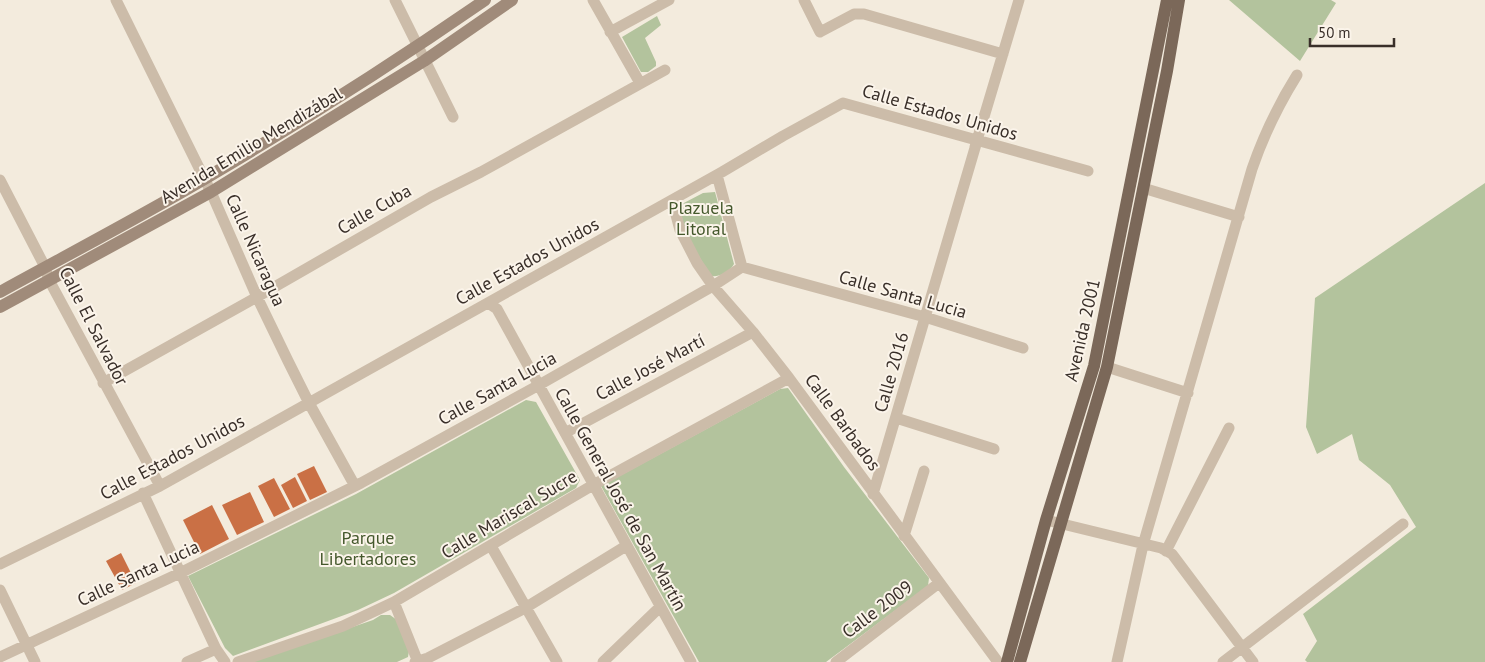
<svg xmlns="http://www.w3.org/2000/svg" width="1485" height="662" viewBox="0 0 1485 662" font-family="'PT Sans',sans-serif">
<rect width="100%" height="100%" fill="#f3ebdd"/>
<path fill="#b3c39d" d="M 1229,0 L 1331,0 L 1336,3 L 1300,61 Z
M 657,16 L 661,25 L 645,38 L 656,62 L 656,66 L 648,72 L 641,72 L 622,37 Z
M 1485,183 L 1485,662 L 1307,662 L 1305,660 L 1317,641 L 1303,614 L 1416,527 L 1390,485 L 1359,460 L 1352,434 L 1317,454 L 1306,427 L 1315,298 Z
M 715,192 L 734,264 C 730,272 720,277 711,276 C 697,253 682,233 680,205 L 703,193 Z
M 788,388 L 844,467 L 929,578 L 928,586 L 826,662 L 699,662 L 601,486 L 780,389 Z
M 526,400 L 536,402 L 580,480 L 576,488 L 394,593 L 358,610 L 233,656 L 225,648 L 188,576 L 356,494 Z
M 381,615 L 390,615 L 397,620 L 409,651 L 408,657 L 397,662 L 250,662 L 373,620 Z"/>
<path fill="#ca7045" d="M 314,466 L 327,492 L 310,500 L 297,474 Z
M 295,477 L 307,501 L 293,508 L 281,485 Z
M 274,478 L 290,509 L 274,517 L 258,486 Z
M 250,492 L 264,522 L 237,535 L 222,505 Z
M 212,505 L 229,539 L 200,554 L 183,520 Z
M 121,553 L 136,583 L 122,590 L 106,561 Z"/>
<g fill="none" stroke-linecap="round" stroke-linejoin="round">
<path stroke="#ccbca9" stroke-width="11" d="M 116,0 L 211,192 L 257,297 L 288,361 L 309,403 L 355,486
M 395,0 L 453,117
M 593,0 L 640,83
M 804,0 L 820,32 L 854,14 L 864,14 L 1003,54
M 610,32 L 669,0
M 975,147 L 1019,0
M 717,175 L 742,267
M 0,180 L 45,267 L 49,280 L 160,486
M 1143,188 L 1239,217
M 672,200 L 680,230 L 697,263 L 713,286 L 753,332 L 789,378 L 998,662
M 488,303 L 497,309 L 691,662
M 1107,367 L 1188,393
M 103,383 L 257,297 L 431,197 L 481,172 L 665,70
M 896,418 L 994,449
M 565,433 L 753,332
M 143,493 L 216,649 L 225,662
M 873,494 L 977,141
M 1046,520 L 1161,548 L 1172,554 L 1253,662
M 904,536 L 924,471
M 491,546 L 557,662
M 1166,551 L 1229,428
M 0,564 L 160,486 L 722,172 L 783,136 L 843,103 L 1088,171
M 0,590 L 35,662
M 394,602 L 418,662
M 0,657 L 180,573 L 361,483 L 539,385 L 713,286 L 742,267 L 925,317 L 1023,348
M 187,662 L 216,649
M 238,662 L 343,626 L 394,602 L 593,485 L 789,378
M 415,662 L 428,658 L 525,608 L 626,546
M 603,662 L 660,607
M 836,662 L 939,583
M 1117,662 L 1143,545 L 1252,169 C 1264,134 1277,107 1297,75
M 1223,662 L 1403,524"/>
<path stroke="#a08b7a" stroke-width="12" d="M 0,292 C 69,254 138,218 206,178 C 301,122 394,63 485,0
M 0,307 L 211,192 L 424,61 L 512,0"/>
<path stroke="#7b6859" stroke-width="12" d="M 1007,662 L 1046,520 L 1094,366 L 1167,0
M 1020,662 L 1107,367 L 1167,71 L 1179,0"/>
</g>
<g text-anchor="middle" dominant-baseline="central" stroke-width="4" stroke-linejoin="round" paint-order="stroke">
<g font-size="18" fill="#392f29" stroke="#fbf4ea">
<text transform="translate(940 112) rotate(16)">Calle Estados Unidos</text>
<text transform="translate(251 145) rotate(-31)">Avenida Emilio Mendizábal</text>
<text transform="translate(374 209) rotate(-30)">Calle Cuba</text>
<text transform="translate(256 250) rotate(66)">Calle Nicaragua</text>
<text transform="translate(527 261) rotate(-29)">Calle Estados Unidos</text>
<text transform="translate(903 294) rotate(16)">Calle Santa Lucia</text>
<text transform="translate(94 326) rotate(63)">Calle El Salvador</text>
<text transform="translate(1082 330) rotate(-77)">Avenida 2001</text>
<text transform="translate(650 367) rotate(-28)">Calle José Martí</text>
<text transform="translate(891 372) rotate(-74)">Calle 2016</text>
<text transform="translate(497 388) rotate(-29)">Calle Santa Lucia</text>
<text transform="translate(843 422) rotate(54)">Calle Barbados</text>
<text transform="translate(172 457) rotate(-28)">Calle Estados Unidos</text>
<text transform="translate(621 499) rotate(61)">Calle General José de San Martín</text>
<text transform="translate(509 514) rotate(-31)">Calle Mariscal Sucre</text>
<text transform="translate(138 573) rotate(-25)">Calle Santa Lucia</text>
<text transform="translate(877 609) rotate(-37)">Calle 2009</text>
</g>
<g font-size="18" fill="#44582c" stroke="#fbf4ea">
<text x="701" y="207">Plazuela<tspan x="701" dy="21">Litoral</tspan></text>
<text x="368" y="537">Parque<tspan x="368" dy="21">Libertadores</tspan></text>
</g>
</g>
<path d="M1310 38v8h84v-8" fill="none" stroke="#392f29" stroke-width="2.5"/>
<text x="1318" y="38" font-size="15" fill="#392f29" stroke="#fbf4ea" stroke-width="4" paint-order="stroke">50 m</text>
</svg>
